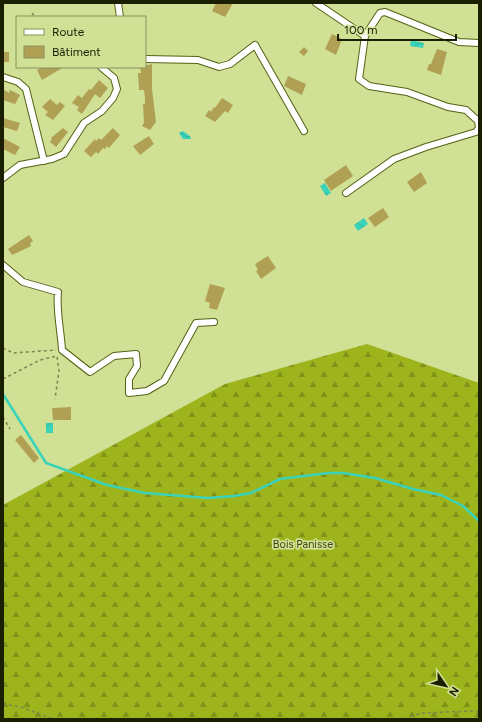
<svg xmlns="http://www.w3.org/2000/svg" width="482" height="722" viewBox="0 0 482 722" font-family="Figtree,sans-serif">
<defs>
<pattern id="forest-firs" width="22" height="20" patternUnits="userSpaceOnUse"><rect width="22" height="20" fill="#9eb41d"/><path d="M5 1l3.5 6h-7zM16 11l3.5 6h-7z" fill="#809217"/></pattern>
<pattern id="water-waves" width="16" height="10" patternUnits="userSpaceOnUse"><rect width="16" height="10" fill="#3ad3b9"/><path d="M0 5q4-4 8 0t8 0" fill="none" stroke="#32b59d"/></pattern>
</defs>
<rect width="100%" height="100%" fill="#d0e095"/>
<path fill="url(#forest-firs)" d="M 367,344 L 479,383 L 479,719 L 3,719 L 3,505 L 225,384 Z"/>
<path fill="url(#water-waves)" d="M 411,40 L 424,43 L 423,48 L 410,46 Z
M 183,131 L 190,136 L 191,139 L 183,139 L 179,133 Z
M 325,183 L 331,193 L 326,196 L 320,186 Z
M 364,218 L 368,224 L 358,231 L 354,225 Z
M 46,423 L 53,423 L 53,433 L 46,433 Z"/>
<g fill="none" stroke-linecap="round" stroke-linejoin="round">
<path stroke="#3ad3b9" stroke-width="2.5" d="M 3,394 L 46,463 L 107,485 L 145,493 L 208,498 L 234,496 L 251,493 L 280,479 L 328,473 L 343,473 L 375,478 L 413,489 L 441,495 L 463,506 L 479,521"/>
</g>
<path fill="#afa054" d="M 216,3 L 233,3 L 225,17 L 212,11 Z
M 332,34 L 342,39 L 336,55 L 325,49 Z
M 304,47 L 308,51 L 304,56 L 299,52 Z
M 437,49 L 447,52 L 441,75 L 427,70 L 429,64 L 431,64 Z
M 3,52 L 9,52 L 9,62 L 3,62 Z
M 152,64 L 152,89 L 156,122 L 150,130 L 142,126 L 144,123 L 143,104 L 145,104 L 145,98 L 144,90 L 139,90 L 138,73 L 141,73 L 140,67 Z
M 43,67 L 64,67 L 42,80 L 37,70 Z
M 288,76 L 306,84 L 302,95 L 284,86 Z
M 99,80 L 108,88 L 100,98 L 95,94 L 82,114 L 77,110 L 79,107 L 72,103 L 78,95 L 82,98 L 89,89 L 91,90 Z
M 3,89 L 9,93 L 10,90 L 20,95 L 15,104 L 3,100 Z
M 222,98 L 233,105 L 228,113 L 225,111 L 215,122 L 205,116 L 209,110 L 211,112 L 214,107 L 215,108 Z
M 50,99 L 57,105 L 60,102 L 65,106 L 53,120 L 45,115 L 48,112 L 42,107 Z
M 3,118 L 20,123 L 17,131 L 3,127 Z
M 63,128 L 68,132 L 56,147 L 50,142 L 52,139 L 51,138 Z
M 113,128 L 120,135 L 109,148 L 107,146 L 105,149 L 103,148 L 98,154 L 96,152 L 91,157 L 84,151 L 95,139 L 96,141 L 99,138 L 101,140 Z
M 149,136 L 154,144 L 140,155 L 133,146 Z
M 3,138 L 20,147 L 15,155 L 3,149 Z
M 346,165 L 353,176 L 331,191 L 324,180 Z
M 421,172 L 427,183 L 414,192 L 407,182 Z
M 383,208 L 389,217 L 375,227 L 368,218 Z
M 29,235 L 33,241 L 30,243 L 31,246 L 12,255 L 8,249 Z
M 268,256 L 276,268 L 261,279 L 256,271 L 258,270 L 255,264 Z
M 210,284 L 225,288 L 217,310 L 209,308 L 210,303 L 205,301 Z
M 71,407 L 71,420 L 53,420 L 52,408 Z
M 21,435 L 39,458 L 34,463 L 15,440 Z"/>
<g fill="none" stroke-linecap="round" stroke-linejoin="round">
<g stroke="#556114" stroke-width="8">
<path id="street" d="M 118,3 L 120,17
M 316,3 L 365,36 L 359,79 L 369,86 L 407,92 L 448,107 L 466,110 L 478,121 L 479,128 L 476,132 L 426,147 L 394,159 L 346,193
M 365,36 L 380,13 L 385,12 L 459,42 L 479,43
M 145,59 L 198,60 L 219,67 L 230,64 L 255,45 L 304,131
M 3,77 L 18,82 L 26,89 L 44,161
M 3,178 L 20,165 L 52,159 L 64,154 L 84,123 L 102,111 L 113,98 L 117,89 L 114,78 L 101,67
M 3,265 L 23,282 L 58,292 C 56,311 61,331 62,350 L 90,372 L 114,356 L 136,354 L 137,366 L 129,379 L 129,393 L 147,391 L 164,381 L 196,323 L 214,322"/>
</g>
<path stroke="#7b8650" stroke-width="1.5" stroke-dasharray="3 3" stroke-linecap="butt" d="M 32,13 L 35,17
M 3,348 L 13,353 L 56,350
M 3,379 L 40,360 L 57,356 L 59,371 L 55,399
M 3,417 L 10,429
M 3,704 L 21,707 L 53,719
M 405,719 L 421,713 L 475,711 L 479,713"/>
<use href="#street" stroke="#fff" stroke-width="6"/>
</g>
<g text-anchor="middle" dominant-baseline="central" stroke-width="3.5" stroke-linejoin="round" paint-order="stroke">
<g font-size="11" fill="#3d460e" stroke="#d0e095">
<text x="303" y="544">Bois Panisse</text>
</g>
</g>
<rect width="482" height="722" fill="none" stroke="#1a1f02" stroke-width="8"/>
<rect x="16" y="16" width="130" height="52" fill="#d0e095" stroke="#87935a"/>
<rect x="24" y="29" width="20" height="6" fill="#ffffff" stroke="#87935a"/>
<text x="52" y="36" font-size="12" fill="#1a1f02">Route</text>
<rect x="24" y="46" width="20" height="12" fill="#afa054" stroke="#87935a"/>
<text x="52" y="56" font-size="12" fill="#1a1f02">Bâtiment</text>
<g transform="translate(446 686) rotate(124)" stroke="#d0e095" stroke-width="3" paint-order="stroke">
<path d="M0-3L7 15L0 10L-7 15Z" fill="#1a1f02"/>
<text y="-6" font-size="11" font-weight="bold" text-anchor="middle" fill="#1a1f02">N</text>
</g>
<path d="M338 34v6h118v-6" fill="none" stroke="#1a1f02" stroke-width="2"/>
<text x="344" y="34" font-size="12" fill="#1a1f02" stroke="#d0e095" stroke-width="3" paint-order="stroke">100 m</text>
</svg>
